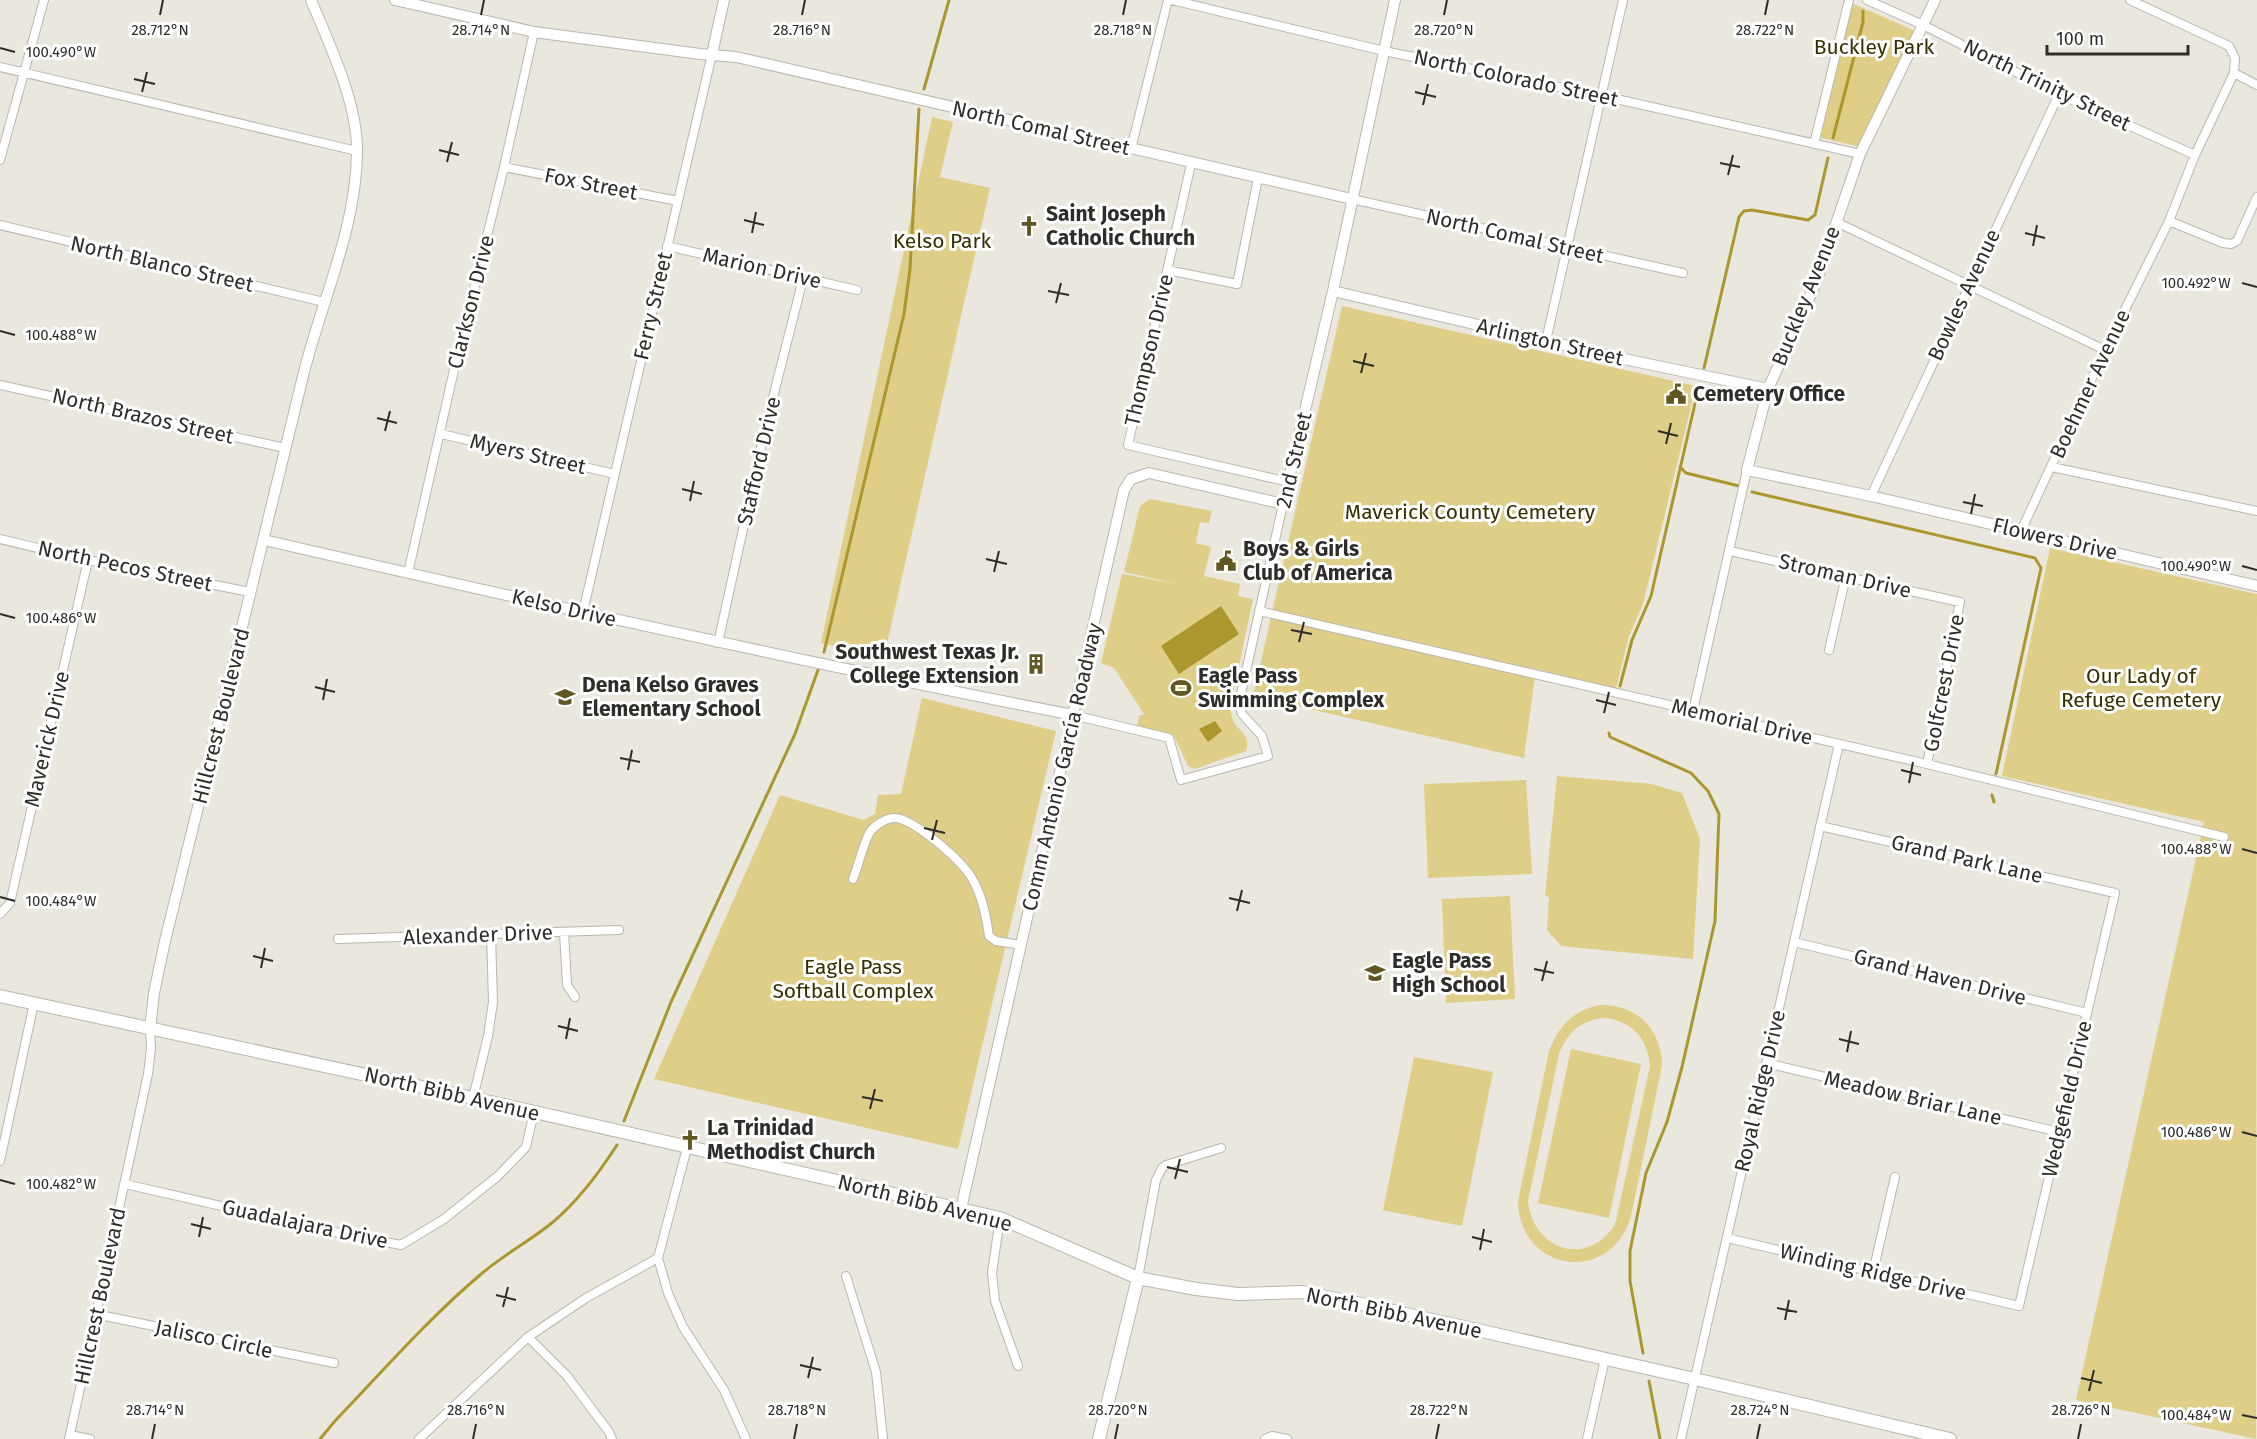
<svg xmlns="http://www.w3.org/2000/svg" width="2257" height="1439" viewBox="0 0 2257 1439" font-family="'Fira Sans',sans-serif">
<rect width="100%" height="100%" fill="#eae8de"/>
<path fill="#dece87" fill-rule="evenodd" d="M 1854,4 L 1915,31 L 1860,147 L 1822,138 L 1820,134 L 1850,7 Z
M 932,117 L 953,122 L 940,177 L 990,188 L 884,657 L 821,643 Z
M 1342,306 L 1696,386 L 1643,604 L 1629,636 L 1616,689 L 1536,669 L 1524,758 L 1253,696 Z
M 1150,499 L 1212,511 L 1209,523 L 1200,522 L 1196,543 L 1211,547 L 1204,576 L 1240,584 L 1238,596 L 1253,599 L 1230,709 C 1232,714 1232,720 1235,724 C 1243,734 1250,736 1246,751 L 1195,769 L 1188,766 L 1174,736 L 1137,727 L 1139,716 L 1144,714 L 1114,668 L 1101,663 L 1122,574 L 1178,584 L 1124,572 L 1140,506 Z
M 2050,548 L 2257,594 L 2256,1439 L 2076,1400 L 2204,822 L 2002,776 Z
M 922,698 L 1056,731 L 958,1149 L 654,1079 L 780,795 L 864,820 L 875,814 L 878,795 L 901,794 Z
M 1557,776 L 1652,784 L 1682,793 L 1700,839 L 1693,959 L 1561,946 L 1547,930 L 1549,897 L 1545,896 Z
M 1526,780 L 1532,874 L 1428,878 L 1424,784 Z
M 1510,896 L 1515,999 L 1446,1003 L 1442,899 Z
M 1600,1005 C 1637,1004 1662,1030 1662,1066 L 1631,1216 C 1611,1286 1519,1272 1518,1201 L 1549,1051 C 1559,1026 1573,1010 1600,1005 ZM 1603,1018 C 1631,1020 1648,1038 1650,1066 L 1615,1225 C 1586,1268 1533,1250 1528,1201 L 1559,1054 C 1567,1033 1580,1021 1603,1018 Z
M 1571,1049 L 1641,1064 L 1609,1218 L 1538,1203 Z
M 1414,1057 L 1493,1072 L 1462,1226 L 1383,1210 Z"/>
<path fill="#ac972e" d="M 1221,606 L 1239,634 L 1179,674 L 1161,646 Z
M 1215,721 L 1222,731 L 1208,742 L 1199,729 Z"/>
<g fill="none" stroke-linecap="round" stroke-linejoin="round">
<path stroke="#ac972e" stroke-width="3" d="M 924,89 L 949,0
M 1833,138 L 1863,22 L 1863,11
M 1704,368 L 1739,217 L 1744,211 L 1752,210 L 1808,220 L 1815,215 L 1828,158
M 1680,467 L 1686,473 L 1739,486
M 1752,492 L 2035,558 L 2041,568 L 1996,774
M 824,652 L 904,314 L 910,269 L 919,109
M 1620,686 L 1632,640 L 1651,596 L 1699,386
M 1609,733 L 1610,737 L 1691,773 L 1708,791 L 1719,814 L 1715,921 L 1682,1067 L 1667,1122 L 1646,1173 L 1630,1251 L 1630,1281 L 1643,1353
M 1992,795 L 1994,802
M 624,1121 L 671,1002 L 795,734 L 818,670
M 1649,1381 L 1660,1439
M 320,1439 L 335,1421 C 382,1372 428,1319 480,1275 C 503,1255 530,1241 553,1222 C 579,1200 599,1173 617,1145"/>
<g stroke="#b8b6ac" stroke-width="10">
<path id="minor" d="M 1172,0 L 1384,51 L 1603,96 L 1860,154
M 1867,0 L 1923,25 L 2059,94 L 2195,155
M 0,67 L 357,151
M 2234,73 L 2257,85
M 1814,144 L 1849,0
M 1131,149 L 1168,0
M 0,160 L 44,0
M 1191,164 L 1128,445 L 1289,482
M 504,167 L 678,201
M 1352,199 L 1683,273
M 2169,221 L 2223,243 L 2231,244 L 2237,241 L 2257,197
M 1836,222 L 2105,350
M 0,225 L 324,302
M 667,246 L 857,290
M 1167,270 L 1237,284 L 1258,178
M 1546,341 L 1623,0
M 0,385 L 285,448
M 441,434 L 615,474
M 2052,467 L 2257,511
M 1871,496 L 2059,94
M 2021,531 L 2105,350 L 2169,221 L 2195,155 L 2234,73 L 2235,58 L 2229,46 L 2130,0
M 0,539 L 88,560 L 250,592
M 1730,551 L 1960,602 L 1927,764
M 408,573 L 454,370 L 504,167 L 534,32
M 1259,611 L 1927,764 L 2224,837
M 583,612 L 712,54
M 718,643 L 765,429 L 803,279
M 1829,650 L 1846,576
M 1693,711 L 1747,470
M 1073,715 L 1169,738 L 1181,780 L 1268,756 L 1262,736 L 1242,714 L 1239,703 L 1283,504
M 853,879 C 858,867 864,841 870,832 C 874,826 886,818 894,818 C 913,818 955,856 967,871 C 981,889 986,914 989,936 L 996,941 L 1021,945
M 0,914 L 10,903 L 88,560
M 564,932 L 567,985 L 575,997
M 338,939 L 619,930
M 1794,942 L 2087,1013
M 1766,1063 L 2059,1132
M 473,1098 L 488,1036 L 493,1002 L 491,934
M 0,1161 L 34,1003
M 125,1184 L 339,1233 L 401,1245 L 444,1219 L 498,1176 L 526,1147 L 534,1112
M 1000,1218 L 992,1273 L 995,1301 L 1018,1366
M 1727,1238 L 2019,1306 L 2115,893 L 1820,826
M 658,1258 L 668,1293 L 683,1327 L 724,1390 L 746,1439
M 1873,1272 L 1895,1177
M 846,1276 L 876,1372 L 883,1439
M 1138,1278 L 1156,1180 L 1162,1168 L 1166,1165 L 1221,1148
M 95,1314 L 334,1363
M 528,1337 L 567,1376 L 609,1432 L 612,1439
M 70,1435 L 90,1439
M 69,1439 L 148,1074 L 151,1048 L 150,1029
M 419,1439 L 528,1337 L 586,1298 L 658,1258 L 687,1148
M 1265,1439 L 1272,1436 L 1287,1439
M 1587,1439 L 1605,1359
M 1681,1439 L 1839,744"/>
</g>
<g stroke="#b8b6ac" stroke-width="12">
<path id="tertiary" d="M 395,0 L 534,32 L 700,54 L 736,57 L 1352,199
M 1935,0 L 1860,154 L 1815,285 L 1768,389 L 1747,470 L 1871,496 L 2257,586
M 712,54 L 724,0
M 1333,291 L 1624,359 L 1768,389
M 264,540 C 533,602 802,662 1073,715
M 150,1029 L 154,993 L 165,941 C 212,753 257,564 303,376 C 321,302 356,230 357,153 C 358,103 330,46 311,0
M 961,1209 L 1124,490 L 1131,479 L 1149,473 L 1283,504 L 1333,291 L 1395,0"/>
</g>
<g stroke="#b8b6ac" stroke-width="14">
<path id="secondary" d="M 0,996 L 473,1098 L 1000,1218 L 1138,1278 L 1196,1289 L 1238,1294 L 1302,1292 L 1366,1305 L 1695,1379 L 1950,1439
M 1099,1439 L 1138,1278"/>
</g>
<use href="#minor" stroke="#fff" stroke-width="8"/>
<use href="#tertiary" stroke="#fff" stroke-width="10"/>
<use href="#secondary" stroke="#fff" stroke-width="12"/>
</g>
<path fill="none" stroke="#2e2d29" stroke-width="2" d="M 160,15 L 163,0M 481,15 L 484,0M 802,15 L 805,0M 1123,15 L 1126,0M 1444,15 L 1447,0M 1765,15 L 1768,0M 0,48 L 15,52M 134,79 L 155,84M 142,92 L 147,72M 1415,92 L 1436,97M 1423,105 L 1428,84M 439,150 L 459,155M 447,162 L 452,142M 1720,163 L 1740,167M 1728,175 L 1733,155M 744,220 L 764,225M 752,233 L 756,212M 2025,233 L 2045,238M 2033,246 L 2037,225M 2242,283 L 2257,287M 1048,291 L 1069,295M 1056,303 L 1061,283M 0,331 L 15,335M 1353,361 L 1374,366M 1361,373 L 1366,353M 377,418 L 397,423M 385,431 L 390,411M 1658,431 L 1678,436M 1666,444 L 1671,423M 682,489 L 702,494M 690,501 L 694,481M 1963,502 L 1983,506M 1971,514 L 1975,494M 986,559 L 1007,564M 2242,566 L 2257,570M 994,572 L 999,551M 0,614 L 15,618M 1291,630 L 1312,634M 1299,642 L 1304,622M 315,687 L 335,692M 323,700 L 327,679M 1596,700 L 1616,705M 1604,713 L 1609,692M 620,758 L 640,762M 628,770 L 632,750M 1901,770 L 1921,775M 1909,783 L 1913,762M 924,828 L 945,833M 932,840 L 937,820M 2242,849 L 2257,853M 0,897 L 15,901M 1229,898 L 1250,903M 1237,911 L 1242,890M 253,956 L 273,961M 261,968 L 265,948M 1534,969 L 1554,973M 1542,981 L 1547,961M 558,1026 L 578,1031M 566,1039 L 570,1018M 1839,1039 L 1859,1044M 1847,1052 L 1851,1031M 862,1097 L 883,1101M 870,1109 L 875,1089M 2242,1132 L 2257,1136M 1167,1167 L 1188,1172M 1175,1179 L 1180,1159M 0,1180 L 15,1184M 191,1224 L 211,1229M 199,1237 L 203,1217M 1472,1237 L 1492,1242M 1480,1250 L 1484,1229M 496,1295 L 516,1300M 503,1307 L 508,1287M 1777,1308 L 1797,1312M 1785,1320 L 1789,1300M 800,1365 L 821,1370M 808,1378 L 813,1357M 2081,1378 L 2102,1383M 2089,1391 L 2094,1370M 2242,1415 L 2257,1418M 152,1439 L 155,1424M 473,1439 L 476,1424M 794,1439 L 797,1424M 1115,1439 L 1118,1424M 1436,1439 L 1439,1424M 1757,1439 L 1760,1424M 2078,1439 L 2081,1424"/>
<defs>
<g id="church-bare" transform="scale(1.62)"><path d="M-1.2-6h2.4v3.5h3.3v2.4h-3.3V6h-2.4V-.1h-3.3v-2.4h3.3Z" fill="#625723" stroke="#fff" stroke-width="2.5" paint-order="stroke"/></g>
<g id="civic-bare" transform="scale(1.62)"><path d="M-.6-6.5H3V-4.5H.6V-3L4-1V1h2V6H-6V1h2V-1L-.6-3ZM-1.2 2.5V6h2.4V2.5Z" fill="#625723" stroke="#fff" stroke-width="2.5" paint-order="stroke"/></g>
<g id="building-bare" transform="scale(1.62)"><path d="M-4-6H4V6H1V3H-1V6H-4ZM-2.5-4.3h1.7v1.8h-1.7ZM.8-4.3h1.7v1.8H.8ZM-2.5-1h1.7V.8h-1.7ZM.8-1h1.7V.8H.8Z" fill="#625723" stroke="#fff" stroke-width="2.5" paint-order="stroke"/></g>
<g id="stadium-bare" transform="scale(1.62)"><path d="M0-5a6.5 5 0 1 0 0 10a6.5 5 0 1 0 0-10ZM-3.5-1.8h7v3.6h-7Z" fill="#625723" stroke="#fff" stroke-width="2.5" paint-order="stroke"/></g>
<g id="school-bare" transform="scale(1.62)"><path d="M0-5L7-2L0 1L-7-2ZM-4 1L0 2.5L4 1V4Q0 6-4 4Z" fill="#625723" stroke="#fff" stroke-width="2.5" paint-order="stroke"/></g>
</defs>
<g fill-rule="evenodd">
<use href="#church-bare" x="1029" y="226"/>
<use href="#civic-bare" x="1676" y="394"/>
<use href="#civic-bare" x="1226" y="561"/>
<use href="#building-bare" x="1036" y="664"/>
<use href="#stadium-bare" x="1181" y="688"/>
<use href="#school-bare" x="565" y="697"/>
<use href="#school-bare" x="1375" y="973"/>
<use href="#church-bare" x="690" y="1140"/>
</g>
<g text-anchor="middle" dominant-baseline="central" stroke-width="6" stroke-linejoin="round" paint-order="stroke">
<g font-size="21" fill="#372e01" stroke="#fff">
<text x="1874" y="47">Buckley Park</text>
<text x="942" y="241">Kelso Park</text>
<text x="1470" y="512">Maverick County Cemetery</text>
<text x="2141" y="676">Our Lady of<tspan x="2141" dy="24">Refuge Cemetery</tspan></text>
<text x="853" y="967">Eagle Pass<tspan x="853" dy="24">Softball Complex</tspan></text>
</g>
<g font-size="21" fill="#2e2d29" stroke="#fff">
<text transform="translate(1516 78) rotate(12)">North Colorado Street</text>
<text transform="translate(2047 85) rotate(26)">North Trinity Street</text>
<text transform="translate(1041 128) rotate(13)">North Comal Street</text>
<text transform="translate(591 184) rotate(11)">Fox Street</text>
<text transform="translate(1515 236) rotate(13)">North Comal Street</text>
<text transform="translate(162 264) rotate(13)">North Blanco Street</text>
<text transform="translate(762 268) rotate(13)">Marion Drive</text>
<text transform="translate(1964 295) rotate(-65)">Bowles Avenue</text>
<text transform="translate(1806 296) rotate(-68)">Buckley Avenue</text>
<text transform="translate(471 302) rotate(-76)">Clarkson Drive</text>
<text transform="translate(653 306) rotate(-77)">Ferry Street</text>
<text transform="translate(1550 342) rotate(13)">Arlington Street</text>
<text transform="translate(1149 350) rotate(-77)">Thompson Drive</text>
<text transform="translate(2090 384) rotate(-65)">Boehmer Avenue</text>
<text transform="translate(143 416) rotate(13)">North Brazos Street</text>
<text transform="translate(528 454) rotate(13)">Myers Street</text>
<text transform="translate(1294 460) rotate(-77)">2nd Street</text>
<text transform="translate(759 461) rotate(-77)">Stafford Drive</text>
<text transform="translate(2055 539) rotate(13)">Flowers Drive</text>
<text transform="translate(125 566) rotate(12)">North Pecos Street</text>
<text transform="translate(1845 576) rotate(13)">Stroman Drive</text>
<text transform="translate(564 608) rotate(13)">Kelso Drive</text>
<text transform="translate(1944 683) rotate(-79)">Golfcrest Drive</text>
<text transform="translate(221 716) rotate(-76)">Hillcrest Boulevard</text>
<text transform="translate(1742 722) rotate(13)">Memorial Drive</text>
<text transform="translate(47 739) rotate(-77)">Maverick Drive</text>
<text transform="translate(1062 767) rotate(-77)">Comm Antonio García Roadway</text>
<text transform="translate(1967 859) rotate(13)">Grand Park Lane</text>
<text transform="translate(478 935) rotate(-2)">Alexander Drive</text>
<text transform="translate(1940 977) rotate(14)">Grand Haven Drive</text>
<text transform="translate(1760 1091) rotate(-77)">Royal Ridge Drive</text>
<text transform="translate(452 1094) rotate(13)">North Bibb Avenue</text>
<text transform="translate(1913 1098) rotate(13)">Meadow Briar Lane</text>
<text transform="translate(2067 1099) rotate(-77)">Wedgefield Drive</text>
<text transform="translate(925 1203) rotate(14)">North Bibb Avenue</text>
<text transform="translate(305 1224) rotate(12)">Guadalajara Drive</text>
<text transform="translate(1873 1272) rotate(13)">Winding Ridge Drive</text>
<text transform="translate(100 1296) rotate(-78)">Hillcrest Boulevard</text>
<text transform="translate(1394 1313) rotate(12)">North Bibb Avenue</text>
<text transform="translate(214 1339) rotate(12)">Jalisco Circle</text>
</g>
<g font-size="21" font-weight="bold" fill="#2e2d29" stroke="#fff" text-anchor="start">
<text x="1046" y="214">Saint Joseph<tspan x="1046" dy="24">Catholic Church</tspan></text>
<text x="1693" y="394">Cemetery Office</text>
<text x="1243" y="549">Boys &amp; Girls<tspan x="1243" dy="24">Club of America</tspan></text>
<text x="1019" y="652" text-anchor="end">Southwest Texas Jr.<tspan x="1019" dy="24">College Extension</tspan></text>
<text x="1198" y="676">Eagle Pass<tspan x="1198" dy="24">Swimming Complex</tspan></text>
<text x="582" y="685">Dena Kelso Graves<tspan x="582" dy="24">Elementary School</tspan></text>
<text x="1392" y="961">Eagle Pass<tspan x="1392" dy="24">High School</tspan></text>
<text x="707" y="1128">La Trinidad<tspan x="707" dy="24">Methodist Church</tspan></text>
</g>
</g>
<g font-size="15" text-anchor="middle" fill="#2e2d29" stroke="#fff" stroke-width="6" stroke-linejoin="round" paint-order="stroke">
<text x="160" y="35">28.712°N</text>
<text x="481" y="35">28.714°N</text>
<text x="802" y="35">28.716°N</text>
<text x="1123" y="35">28.718°N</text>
<text x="1444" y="35">28.720°N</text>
<text x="1765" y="35">28.722°N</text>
<text x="61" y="57">100.490°W</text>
<text x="2196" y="288">100.492°W</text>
<text x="61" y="340">100.488°W</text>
<text x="2196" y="571">100.490°W</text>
<text x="61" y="623">100.486°W</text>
<text x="2196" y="854">100.488°W</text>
<text x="61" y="906">100.484°W</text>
<text x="2196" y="1137">100.486°W</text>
<text x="61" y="1189">100.482°W</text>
<text x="155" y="1415">28.714°N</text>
<text x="476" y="1415">28.716°N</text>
<text x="797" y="1415">28.718°N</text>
<text x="1118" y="1415">28.720°N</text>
<text x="1439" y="1415">28.722°N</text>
<text x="1760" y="1415">28.724°N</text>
<text x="2081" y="1415">28.726°N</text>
<text x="2196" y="1420">100.484°W</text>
</g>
<path d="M2047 45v9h141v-9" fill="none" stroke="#2e2d29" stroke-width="3"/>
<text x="2056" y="45" font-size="18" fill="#2e2d29" stroke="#ffffff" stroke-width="4.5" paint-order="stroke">100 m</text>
</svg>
